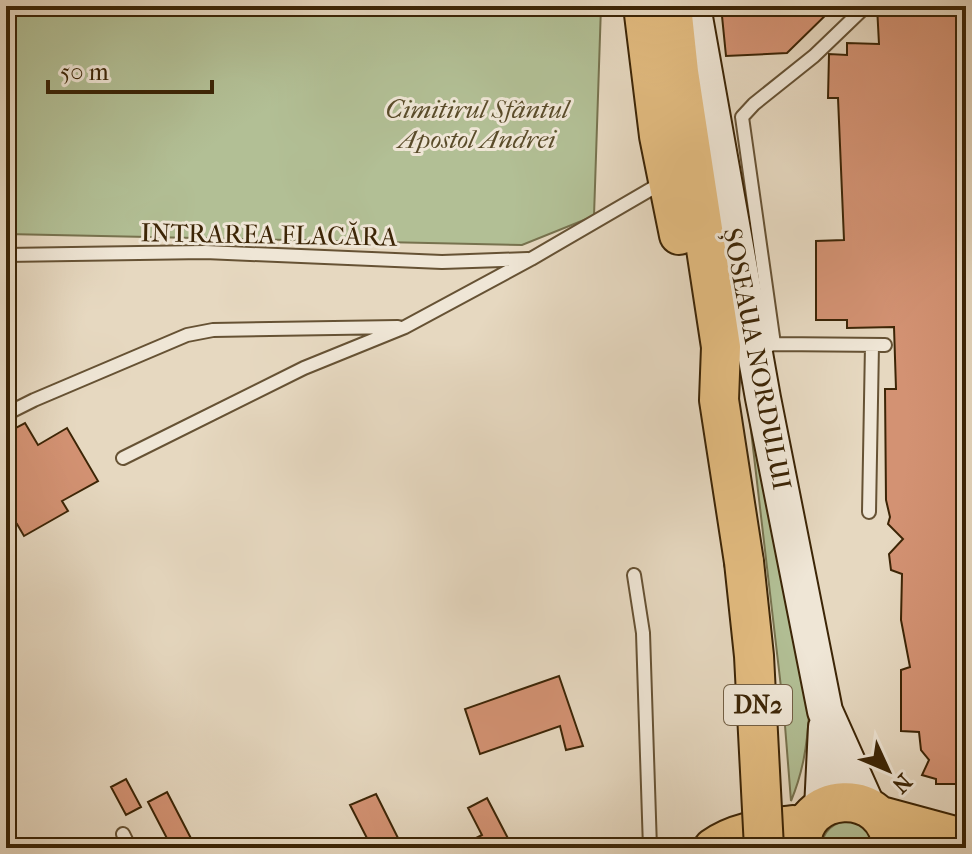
<svg xmlns="http://www.w3.org/2000/svg" width="972" height="854" viewBox="0 0 972 854" font-family="'IM FELL French Canon',serif">
<rect width="100%" height="100%" fill="#e6d8c0"/>
<filter id="stains"><feTurbulence type="fractalNoise" baseFrequency=".0025" numOctaves="4"/><feColorMatrix values="0 0 0 0 .2 0 0 0 0 .09 0 0 0 0 .02 0 0 0 .5 -.17"/></filter>
<radialGradient id="worn" r=".72"><stop offset=".6" stop-color="#630" stop-opacity="0"/><stop offset="1" stop-color="#630" stop-opacity=".3"/></radialGradient>
<path fill="#b2bf95" stroke="#77724e" stroke-width="2" d="M 6,6 L 601,6 L 594,216 L 522,245 L 6,234 Z
M 741,345 L 809,714 C 807,746 803,772 791,801 L 784,713 Z
M 849,821 C 863,824 872,833 872,848 L 821,848 C 823,831 832,822 849,821 Z"/>
<path fill="#d39273" stroke="#3c2506" stroke-width="2" d="M 721,6 L 835,6 L 787,53 L 726,56 Z
M 877,6 L 966,6 L 966,784 L 936,784 L 936,779 L 922,775 L 929,760 L 921,750 L 919,732 L 901,731 L 901,670 L 910,667 L 901,620 L 902,574 L 891,570 L 889,554 L 903,539 L 888,524 L 890,517 L 886,500 L 885,389 L 896,389 L 894,327 L 847,328 L 847,320 L 816,320 L 816,241 L 844,240 L 838,98 L 828,98 L 829,54 L 847,55 L 847,43 L 879,44 Z
M 25,423 L 38,445 L 67,428 L 98,481 L 62,501 L 68,511 L 24,536 L 17,524 L 6,530 L 6,433 Z
M 559,676 L 583,746 L 566,750 L 560,726 L 480,754 L 465,709 Z
M 126,779 L 141,807 L 126,815 L 111,787 Z
M 167,792 L 196,848 L 172,848 L 148,802 Z
M 376,794 L 403,848 L 372,848 L 350,805 Z
M 487,798 L 513,848 L 457,848 L 482,835 L 468,808 Z"/>
<g fill="none" stroke-linecap="round" stroke-linejoin="round">
<g stroke="#665234" stroke-width="16">
<path id="lane" d="M 6,255 L 205,252 L 442,262 L 528,259
M 774,344 L 885,345
M 757,349 L 774,344 L 742,117 L 754,104 L 814,56 L 866,6
M 6,414 L 34,400 L 187,335 L 213,330 L 398,327
M 123,458 L 304,368 L 405,327 L 531,259 L 665,181
M 869,512 L 872,345
M 634,575 L 643,633 L 650,848
M 123,834 L 130,848"/>
</g>
<g stroke="#3c2506" stroke-width="38">
<path id="secondary" d="M 693,6 L 763,398 L 825,711 L 868,807
M 822,809 L 826,727"/>
</g>
<g stroke="#3c2506" stroke-width="42">
<path id="primary" d="M 643,6 L 659,136 L 679,235
M 672,6 L 679,72 L 721,347 L 719,400 L 744,562
M 881,816 L 966,839
M 713,848 C 737,831 764,829 793,825
M 802,848 C 797,791 888,783 892,848"/>
</g>
<use href="#lane" stroke="#efe6d6" stroke-width="12"/>
<use href="#secondary" stroke="#efe6d6" stroke-width="34"/>
<use href="#primary" stroke="#e3bc80" stroke-width="38"/>
<g stroke="#3c2506" stroke-width="42" stroke-linecap="butt">
<path id="primary-bridge" d="M 744,562 L 754,656 L 764,848"/>
</g>
<use href="#primary-bridge" stroke="#e3bc80" stroke-width="38"/>
</g>
<g text-anchor="middle" dominant-baseline="central" stroke-width="6" stroke-linejoin="round" paint-order="stroke">
<rect fill="#efe6d6" stroke="#725f44" stroke-width="2" x="724" y="685" width="68" height="40" rx="6"/>
<g font-size="24" font-weight="bold" fill="#3c2506">
<text x="758" y="705">DN2</text>
</g>
<g font-size="26" font-style="italic" fill="#5a4c2a" stroke="#efe6d6">
<text x="477" y="109">Cimitirul Sfântul<tspan x="477" dy="30">Apostol Andrei</tspan></text>
</g>
<g font-size="26" fill="#3c2506" stroke="#efe6d6">
<text transform="translate(269 235) rotate(1)">INTRAREA FLACĂRA</text>
<text transform="translate(757 359) rotate(79)">ȘOSEAUA NORDULUI</text>
</g>
</g>
<rect width="972" height="854" fill="none" stroke="#e6d8c0" stroke-width="32"/>
<rect x="8" y="8" width="956" height="838" fill="none" stroke="#3c2506" stroke-width="4"/>
<rect x="16" y="16" width="940" height="822" fill="none" stroke="#3c2506" stroke-width="2"/>
<g transform="translate(888 770) rotate(134)" stroke="#efe6d6" stroke-width="6" paint-order="stroke">
<path d="M0-6L14 30L0 20L-14 30Z" fill="#3c2506"/>
<text y="-12" font-size="22" font-weight="bold" text-anchor="middle" fill="#3c2506">N</text>
</g>
<path d="M48 80v12h164v-12" fill="none" stroke="#3c2506" stroke-width="4"/>
<text x="60" y="80" font-size="24" fill="#3c2506" stroke="#efe6d6" stroke-width="6" paint-order="stroke">50 m</text>
<rect width="100%" height="100%" filter="url(#stains)"/>
<rect width="100%" height="100%" fill="url(#worn)"/>
</svg>
